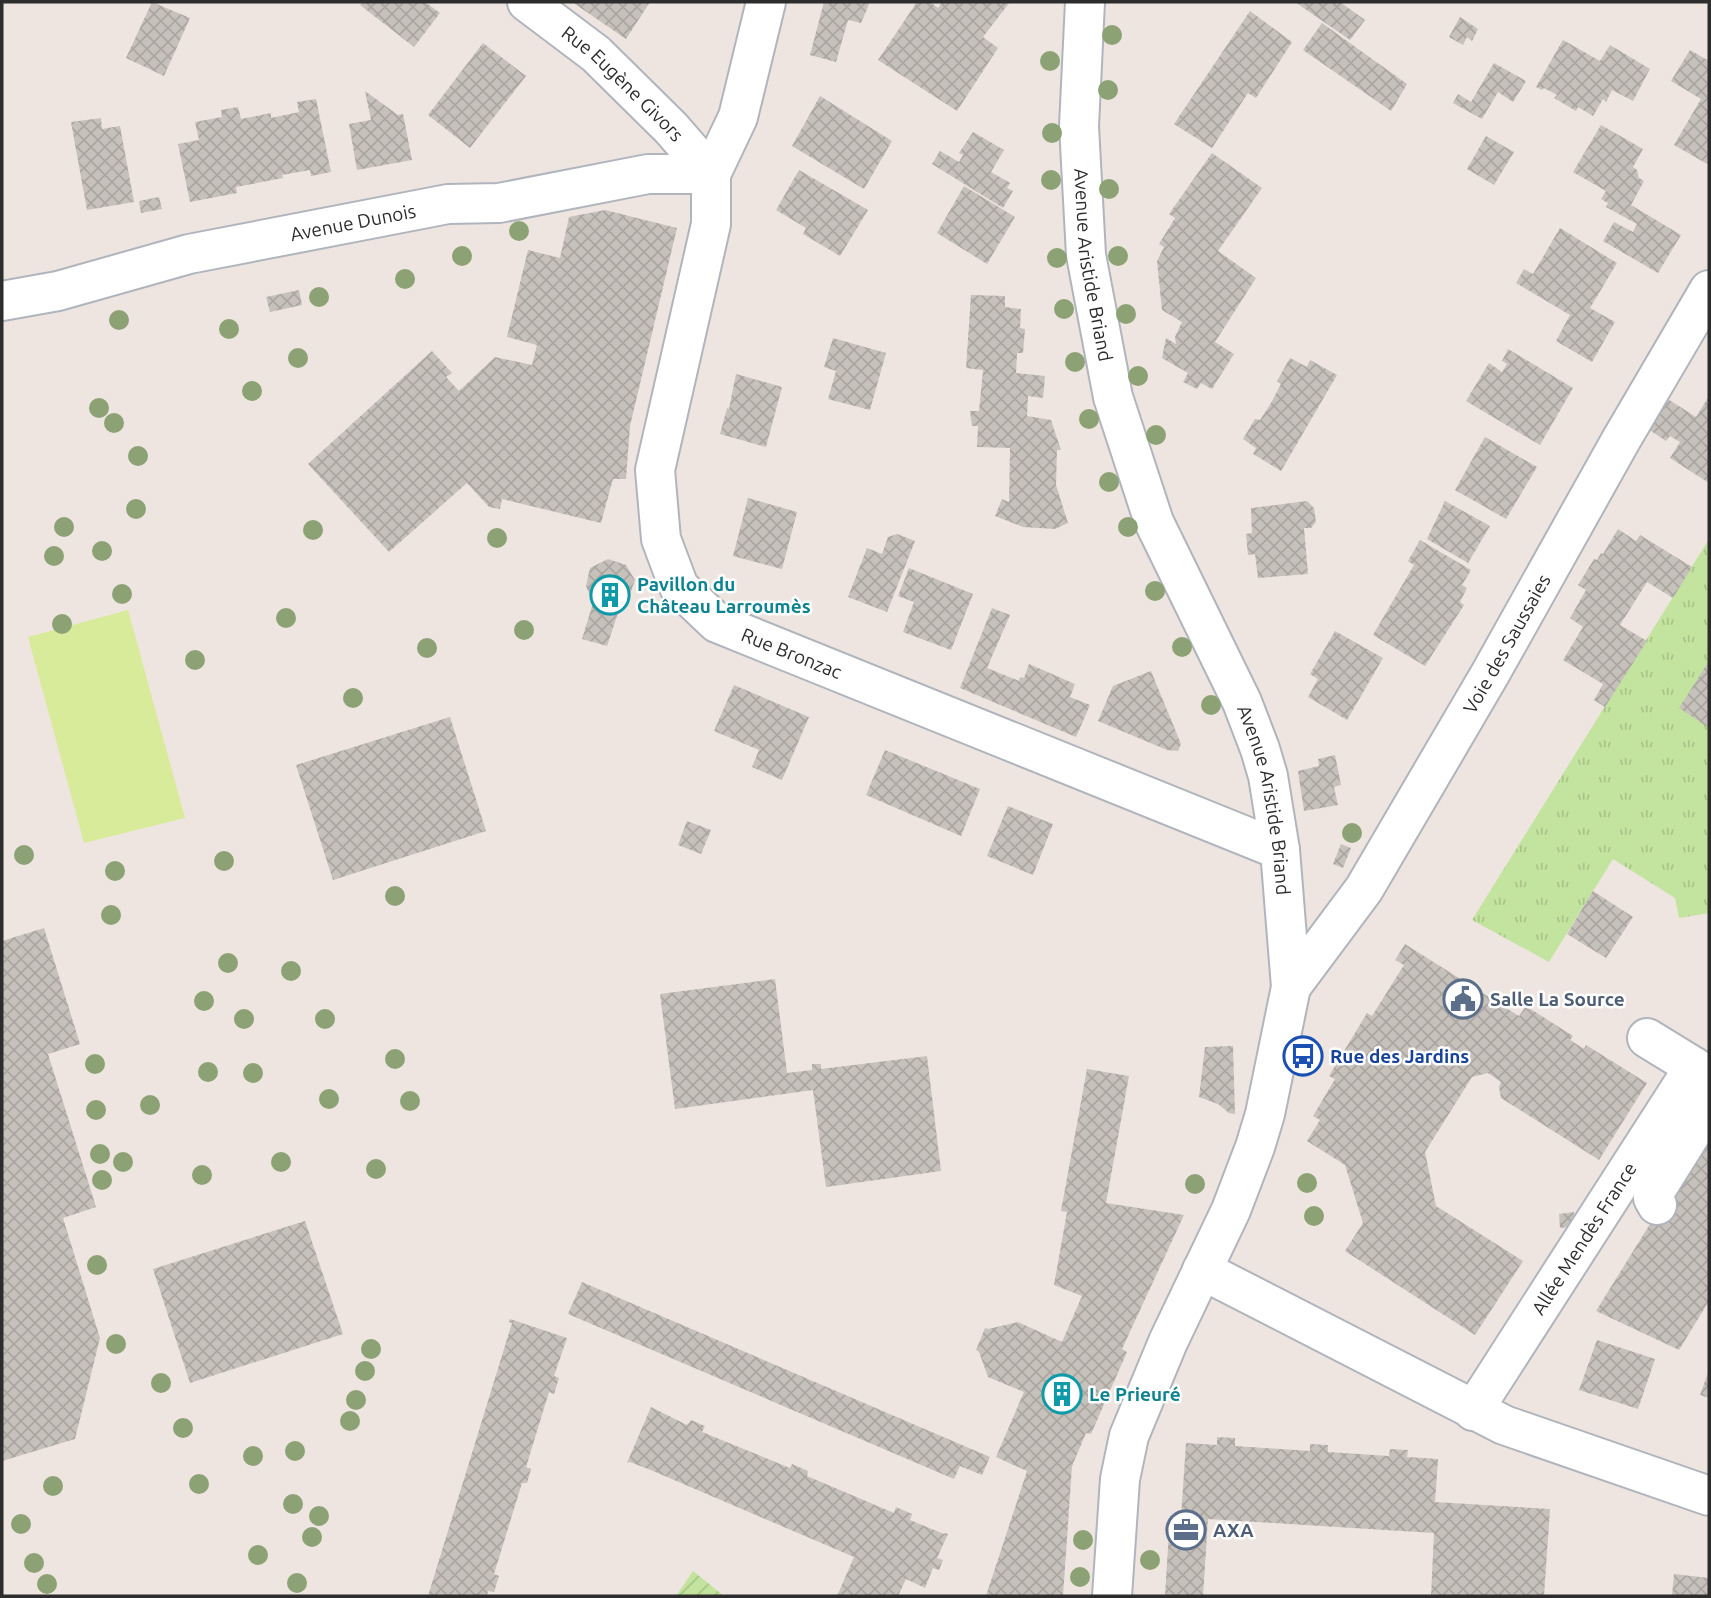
<svg xmlns="http://www.w3.org/2000/svg" width="1711" height="1598" viewBox="0 0 1711 1598" font-family="Ubuntu,sans-serif">
<defs>
<pattern id="grass-tufts" width="24" height="20" patternUnits="userSpaceOnUse" patternTransform="scale(1.75)"><rect width="24" height="20" fill="#c3e49e"/><path d="M3 7l-1-3M5 7V3M7 7l1-3M15 17l-1-3M17 17v-4M19 17l1-3" fill="none" stroke="#a8c488"/></pattern>
<pattern id="garden-furrows" width="10" height="10" patternUnits="userSpaceOnUse" patternTransform="scale(1.75)"><rect width="10" height="10" fill="#c3e49e"/><path d="M-1 1l2-2M0 10L10 0M9 11l2-2" fill="none" stroke="#a8c488"/></pattern>
<pattern id="building-cross-hatch" width="8" height="8" patternUnits="userSpaceOnUse" patternTransform="scale(1.75)"><rect width="8" height="8" fill="#c7c1bb"/><path d="M0 0l8 8M0 8l8-8" fill="none" stroke="#aba6a1"/></pattern>
</defs>
<rect width="100%" height="100%" fill="#eee5e0"/>
<path fill="url(#grass-tufts)" d="M 1709,539 L 1709,913 L 1679,918 L 1675,898 L 1613,859 L 1549,962 L 1472,920 Z"/>
<path fill="url(#garden-furrows)" d="M 693,1571 L 724,1596 L 676,1596 Z"/>
<path fill="#d8eb9a" d="M 128,610 L 185,818 L 84,843 L 28,637 Z"/>
<path fill="url(#building-cross-hatch)" d="M 152,2 L 190,18 L 164,76 L 126,58 Z
M 363,2 L 425,2 L 440,13 L 414,47 L 360,5 Z
M 572,2 L 650,2 L 626,39 Z
M 824,2 L 870,2 L 861,23 L 848,20 L 836,62 L 810,55 Z
M 917,2 L 930,2 L 938,8 L 942,2 L 1010,2 L 983,37 L 998,48 L 957,111 L 878,60 Z
M 1295,2 L 1340,2 L 1365,20 L 1350,40 Z
M 1250,11 L 1292,42 L 1256,98 L 1248,93 L 1212,148 L 1174,124 Z
M 1460,17 L 1478,29 L 1472,41 L 1467,37 L 1463,45 L 1449,37 Z
M 1322,23 L 1407,84 L 1391,111 L 1303,50 Z
M 1563,40 L 1600,61 L 1610,45 L 1650,69 L 1633,101 L 1612,90 L 1606,102 L 1603,99 L 1593,116 L 1578,107 L 1576,111 L 1554,98 L 1557,95 L 1544,88 L 1542,90 L 1536,87 Z
M 483,43 L 526,76 L 470,148 L 428,115 Z
M 1690,50 L 1709,61 L 1709,165 L 1674,145 L 1701,99 L 1671,81 Z
M 1494,63 L 1526,81 L 1513,102 L 1498,92 L 1482,119 L 1453,103 L 1458,94 L 1471,102 Z
M 365,91 L 398,115 L 403,114 L 412,160 L 357,170 L 349,124 L 371,120 Z
M 820,96 L 892,141 L 864,189 L 792,146 Z
M 316,99 L 331,172 L 311,176 L 310,170 L 282,175 L 283,178 L 236,187 L 237,193 L 190,202 L 178,144 L 199,140 L 195,122 L 222,117 L 221,110 L 238,107 L 241,119 L 271,113 L 271,118 L 299,112 L 297,102 Z
M 101,118 L 102,129 L 120,126 L 134,202 L 87,210 L 71,122 Z
M 1601,125 L 1643,149 L 1633,167 L 1637,170 L 1639,178 L 1644,181 L 1631,205 L 1681,235 L 1658,273 L 1603,241 L 1614,222 L 1633,232 L 1637,224 L 1606,207 L 1608,203 L 1601,199 L 1606,191 L 1573,172 Z
M 973,132 L 1004,150 L 991,172 L 1010,183 L 1007,188 L 1013,191 L 1003,208 L 932,164 L 940,151 L 959,162 L 963,155 L 959,153 Z
M 1486,136 L 1514,152 L 1494,185 L 1467,169 Z
M 1212,153 L 1262,188 L 1218,251 L 1256,278 L 1215,342 L 1234,354 L 1212,389 L 1201,383 L 1197,389 L 1183,382 L 1188,373 L 1162,358 L 1166,338 L 1176,344 L 1175,337 L 1182,322 L 1162,310 L 1157,261 L 1164,247 L 1159,244 L 1175,218 L 1169,214 Z
M 799,170 L 868,210 L 840,256 L 803,234 L 806,228 L 776,210 Z
M 964,186 L 1015,217 L 987,264 L 937,233 Z
M 159,197 L 162,209 L 141,213 L 139,201 Z
M 605,210 L 677,228 L 630,426 L 626,479 L 613,479 L 601,523 L 502,499 L 500,509 L 489,507 L 467,483 L 389,552 L 308,464 L 432,351 L 452,373 L 446,377 L 459,391 L 495,357 L 532,365 L 537,345 L 507,337 L 528,250 L 560,258 L 569,217 Z
M 1560,228 L 1617,263 L 1590,308 L 1615,322 L 1592,362 L 1556,341 L 1570,315 L 1516,283 L 1524,269 L 1533,274 Z
M 299,290 L 302,305 L 270,312 L 266,297 Z
M 971,295 L 1005,296 L 1005,307 L 1021,309 L 1020,328 L 1025,329 L 1023,353 L 1017,353 L 1016,373 L 1045,376 L 1043,398 L 1028,396 L 1027,416 L 1051,420 L 1061,450 L 1057,450 L 1056,485 L 1068,523 L 1055,529 L 1023,527 L 995,516 L 1002,499 L 1009,502 L 1010,448 L 977,447 L 978,426 L 972,426 L 970,411 L 979,411 L 983,370 L 966,368 Z
M 833,338 L 886,353 L 870,410 L 828,399 L 836,371 L 824,367 Z
M 1508,349 L 1573,388 L 1540,445 L 1466,401 L 1489,363 L 1502,372 L 1507,364 L 1502,361 Z
M 1290,358 L 1307,367 L 1310,360 L 1337,375 L 1281,471 L 1253,454 L 1256,448 L 1243,439 L 1255,419 L 1260,420 L 1271,403 L 1281,384 L 1277,381 Z
M 736,374 L 782,387 L 766,447 L 720,434 L 727,408 L 729,409 Z
M 1663,396 L 1696,417 L 1709,396 L 1709,483 L 1670,458 L 1680,442 L 1670,436 L 1666,441 L 1645,427 Z
M 1485,437 L 1537,467 L 1506,519 L 1455,490 Z
M 748,498 L 797,512 L 782,569 L 733,556 Z
M 1307,501 L 1314,508 L 1316,522 L 1311,528 L 1304,528 L 1308,574 L 1258,578 L 1255,554 L 1248,555 L 1246,534 L 1252,533 L 1251,508 Z
M 1445,501 L 1490,526 L 1468,563 L 1427,539 Z
M 1618,529 L 1636,541 L 1640,535 L 1692,567 L 1673,598 L 1647,582 L 1620,625 L 1647,641 L 1605,707 L 1594,700 L 1603,684 L 1563,660 L 1583,627 L 1570,618 L 1586,590 L 1578,585 L 1594,559 L 1597,560 L 1601,553 L 1603,554 Z
M 897,534 L 915,541 L 887,612 L 848,597 L 867,548 L 882,554 L 888,537 Z
M 1420,540 L 1471,570 L 1462,585 L 1467,588 L 1460,602 L 1464,605 L 1425,666 L 1373,635 L 1414,565 L 1408,561 Z
M 608,559 L 626,565 L 635,580 L 625,608 L 618,613 L 607,646 L 582,639 L 593,603 L 586,586 L 590,568 Z
M 909,568 L 973,594 L 951,650 L 903,632 L 914,602 L 898,596 Z
M 992,608 L 1010,615 L 987,668 L 1019,681 L 1020,677 L 1024,678 L 1029,664 L 1075,684 L 1070,697 L 1090,705 L 1076,737 L 960,688 Z
M 1335,631 L 1383,658 L 1347,720 L 1308,697 L 1318,679 L 1310,674 Z
M 1709,661 L 1709,728 L 1679,708 Z
M 1151,671 L 1181,744 L 1178,751 L 1167,750 L 1098,721 L 1113,686 Z
M 734,685 L 809,717 L 782,780 L 752,767 L 759,750 L 714,731 Z
M 450,717 L 486,831 L 333,880 L 296,765 Z
M 885,750 L 980,789 L 961,836 L 866,795 Z
M 1335,755 L 1341,785 L 1334,787 L 1338,805 L 1304,811 L 1298,771 L 1319,766 L 1318,759 Z
M 1008,806 L 1053,824 L 1033,875 L 987,856 Z
M 687,821 L 711,830 L 701,854 L 678,845 Z
M 1341,844 L 1351,848 L 1343,868 L 1333,864 Z
M 1593,891 L 1633,917 L 1606,958 L 1567,934 Z
M 44,928 L 80,1044 L 48,1054 L 96,1207 L 63,1218 L 100,1338 L 75,1439 L 2,1461 L 2,941 Z
M 1405,944 L 1519,1016 L 1526,1006 L 1573,1036 L 1570,1040 L 1584,1049 L 1586,1045 L 1647,1083 L 1599,1160 L 1501,1098 L 1499,1087 L 1501,1082 L 1488,1073 L 1472,1077 L 1425,1152 L 1436,1206 L 1523,1261 L 1475,1335 L 1345,1251 L 1363,1223 L 1345,1165 L 1307,1141 L 1320,1120 L 1313,1116 L 1335,1079 L 1329,1076 L 1367,1013 L 1372,1016 L 1404,965 L 1395,960 Z
M 775,979 L 787,1073 L 812,1070 L 812,1064 L 821,1064 L 821,1069 L 927,1056 L 941,1171 L 826,1187 L 813,1090 L 675,1109 L 660,994 Z
M 1233,1046 L 1235,1114 L 1229,1113 L 1218,1104 L 1199,1097 L 1205,1047 Z
M 1087,1069 L 1129,1076 L 1106,1203 L 1184,1215 L 1122,1349 L 1127,1352 L 1091,1434 L 1086,1433 L 1072,1466 L 1063,1596 L 986,1596 L 1027,1471 L 996,1457 L 1024,1392 L 988,1377 L 979,1352 L 976,1350 L 985,1328 L 988,1329 L 1018,1322 L 1062,1342 L 1082,1296 L 1054,1285 L 1067,1212 L 1061,1211 Z
M 1709,1129 L 1709,1301 L 1679,1350 L 1596,1311 Z
M 1574,1212 L 1575,1226 L 1560,1228 L 1559,1214 Z
M 305,1221 L 343,1334 L 190,1383 L 153,1269 Z
M 582,1282 L 990,1457 L 982,1475 L 960,1466 L 954,1479 L 568,1314 Z
M 510,1319 L 567,1338 L 554,1376 L 559,1378 L 554,1394 L 549,1392 L 526,1467 L 531,1469 L 527,1483 L 522,1483 L 494,1574 L 499,1576 L 494,1592 L 488,1591 L 487,1596 L 428,1596 L 512,1323 L 509,1322 Z
M 1597,1340 L 1655,1359 L 1638,1409 L 1579,1390 Z
M 1709,1370 L 1709,1398 L 1700,1395 Z
M 651,1407 L 687,1425 L 691,1420 L 705,1426 L 702,1432 L 790,1468 L 792,1464 L 808,1471 L 807,1476 L 894,1513 L 896,1507 L 912,1514 L 910,1520 L 944,1534 L 945,1533 L 948,1534 L 937,1558 L 943,1560 L 939,1570 L 933,1568 L 925,1588 L 906,1579 L 898,1596 L 837,1596 L 854,1557 L 653,1471 L 630,1462 L 627,1463 Z
M 1217,1437 L 1235,1438 L 1235,1446 L 1310,1451 L 1310,1444 L 1328,1445 L 1328,1452 L 1389,1456 L 1390,1449 L 1408,1450 L 1407,1457 L 1438,1459 L 1435,1502 L 1550,1509 L 1544,1596 L 1431,1596 L 1434,1533 L 1208,1519 L 1203,1596 L 1165,1596 L 1170,1516 L 1181,1517 L 1186,1443 L 1217,1445 Z
M 1674,1574 L 1709,1578 L 1709,1596 L 1672,1596 Z"/>
<g fill="none" stroke-linecap="round" stroke-linejoin="round">
<g stroke="#b0b5bd" stroke-width="42">
<g id="minor">
<path id="s1" d="M 527,2 L 596,54 L 671,128 L 711,174"/>
<path id="s2" d="M 766,2 L 738,117 L 711,174 L 711,224 L 655,470 L 661,539 L 679,587 L 717,623 L 1280,850"/>
<path id="s3" d="M 1085,2 L 1079,126 L 1086,255 L 1113,397 L 1154,522 L 1242,702 L 1260,749 L 1268,776 L 1280,850 L 1291,987 L 1265,1114 L 1255,1147 L 1231,1210 L 1168,1342 L 1129,1436 L 1120,1479 L 1112,1596"/>
<path id="s4" d="M 2,301 L 58,291 L 189,254 L 448,204 L 499,203 L 648,174 L 711,174"/>
<path id="s5" d="M 1291,987 L 1364,889 L 1490,674 L 1621,440 L 1709,290"/>
<path d="M 1647,1038 L 1709,1076"/>
<path d="M 1657,1205 L 1653,1198 L 1656,1190 L 1709,1105"/>
<path d="M 1202,1270 L 1504,1425 L 1709,1496"/>
<path id="s6" d="M 1473,1411 L 1694,1067"/>
</g>
</g>
<use href="#minor" stroke="#fff" stroke-width="38"/>
</g>
<g fill="#8ca274">
<circle cx="1112" cy="35" r="10"/>
<circle cx="1050" cy="61" r="10"/>
<circle cx="1108" cy="90" r="10"/>
<circle cx="1052" cy="133" r="10"/>
<circle cx="1051" cy="180" r="10"/>
<circle cx="1109" cy="189" r="10"/>
<circle cx="519" cy="231" r="10"/>
<circle cx="462" cy="256" r="10"/>
<circle cx="1118" cy="256" r="10"/>
<circle cx="1057" cy="258" r="10"/>
<circle cx="405" cy="279" r="10"/>
<circle cx="319" cy="297" r="10"/>
<circle cx="1064" cy="309" r="10"/>
<circle cx="1126" cy="314" r="10"/>
<circle cx="119" cy="320" r="10"/>
<circle cx="229" cy="329" r="10"/>
<circle cx="298" cy="358" r="10"/>
<circle cx="1075" cy="362" r="10"/>
<circle cx="1138" cy="376" r="10"/>
<circle cx="252" cy="391" r="10"/>
<circle cx="99" cy="408" r="10"/>
<circle cx="1089" cy="419" r="10"/>
<circle cx="114" cy="423" r="10"/>
<circle cx="1156" cy="435" r="10"/>
<circle cx="138" cy="456" r="10"/>
<circle cx="1109" cy="482" r="10"/>
<circle cx="136" cy="509" r="10"/>
<circle cx="64" cy="527" r="10"/>
<circle cx="1128" cy="527" r="10"/>
<circle cx="313" cy="530" r="10"/>
<circle cx="497" cy="538" r="10"/>
<circle cx="102" cy="551" r="10"/>
<circle cx="54" cy="556" r="10"/>
<circle cx="1155" cy="591" r="10"/>
<circle cx="122" cy="594" r="10"/>
<circle cx="286" cy="618" r="10"/>
<circle cx="62" cy="624" r="10"/>
<circle cx="524" cy="630" r="10"/>
<circle cx="1182" cy="647" r="10"/>
<circle cx="427" cy="648" r="10"/>
<circle cx="195" cy="660" r="10"/>
<circle cx="353" cy="698" r="10"/>
<circle cx="1211" cy="705" r="10"/>
<circle cx="1352" cy="833" r="10"/>
<circle cx="24" cy="855" r="10"/>
<circle cx="224" cy="861" r="10"/>
<circle cx="115" cy="871" r="10"/>
<circle cx="395" cy="896" r="10"/>
<circle cx="111" cy="915" r="10"/>
<circle cx="228" cy="963" r="10"/>
<circle cx="291" cy="971" r="10"/>
<circle cx="204" cy="1001" r="10"/>
<circle cx="244" cy="1019" r="10"/>
<circle cx="325" cy="1019" r="10"/>
<circle cx="395" cy="1059" r="10"/>
<circle cx="95" cy="1064" r="10"/>
<circle cx="208" cy="1072" r="10"/>
<circle cx="253" cy="1073" r="10"/>
<circle cx="329" cy="1099" r="10"/>
<circle cx="410" cy="1101" r="10"/>
<circle cx="150" cy="1105" r="10"/>
<circle cx="96" cy="1110" r="10"/>
<circle cx="100" cy="1154" r="10"/>
<circle cx="123" cy="1162" r="10"/>
<circle cx="281" cy="1162" r="10"/>
<circle cx="376" cy="1169" r="10"/>
<circle cx="202" cy="1175" r="10"/>
<circle cx="102" cy="1180" r="10"/>
<circle cx="1307" cy="1183" r="10"/>
<circle cx="1195" cy="1184" r="10"/>
<circle cx="1314" cy="1216" r="10"/>
<circle cx="97" cy="1265" r="10"/>
<circle cx="116" cy="1344" r="10"/>
<circle cx="371" cy="1349" r="10"/>
<circle cx="365" cy="1371" r="10"/>
<circle cx="161" cy="1383" r="10"/>
<circle cx="356" cy="1400" r="10"/>
<circle cx="350" cy="1421" r="10"/>
<circle cx="183" cy="1428" r="10"/>
<circle cx="295" cy="1451" r="10"/>
<circle cx="253" cy="1456" r="10"/>
<circle cx="199" cy="1484" r="10"/>
<circle cx="53" cy="1486" r="10"/>
<circle cx="293" cy="1504" r="10"/>
<circle cx="319" cy="1516" r="10"/>
<circle cx="21" cy="1524" r="10"/>
<circle cx="312" cy="1537" r="10"/>
<circle cx="1083" cy="1540" r="10"/>
<circle cx="258" cy="1555" r="10"/>
<circle cx="1150" cy="1560" r="10"/>
<circle cx="34" cy="1563" r="10"/>
<circle cx="1080" cy="1577" r="10"/>
<circle cx="297" cy="1583" r="10"/>
<circle cx="47" cy="1584" r="10"/>
</g>
<defs>
<g id="building-ring" transform="scale(2.0125)"><circle r="9.5" fill="#fff" stroke="#0f9aa8" stroke-width="1.5"/><path d="M-4-6H4V6H1V3H-1V6H-4ZM-2.5-4.3h1.7v1.8h-1.7ZM.8-4.3h1.7v1.8H.8ZM-2.5-1h1.7V.8h-1.7ZM.8-1h1.7V.8H.8Z" fill="#0f9aa8"/></g>
<g id="civic-ring" transform="scale(2.0125)"><circle r="9.5" fill="#fff" stroke="#5c6f8a" stroke-width="1.5"/><path d="M-.6-6.5H3V-4.5H.6V-3L4-1V1h2V6H-6V1h2V-1L-.6-3ZM-1.2 2.5V6h2.4V2.5Z" fill="#5c6f8a"/></g>
<g id="bus-ring" transform="scale(2.0125)"><circle r="9.5" fill="#fff" stroke="#1a4fb4" stroke-width="1.5"/><path d="M-5-6H5V4H4V6H2V4H-2V6H-4V4H-5ZM-3.5-4V0h7V-4ZM-3.5 1.2v1.5H-2V1.2ZM2 1.2v1.5H3.5V1.2Z" fill="#1a4fb4"/></g>
<g id="office-ring" transform="scale(2.0125)"><circle r="9.5" fill="#fff" stroke="#5c6f8a" stroke-width="1.5"/><path d="M-6-3h4V-5.5h4V-3h4V5H-6ZM-1-4.5V-3h2v-1.5ZM-6 0V1H6V0Z" fill="#5c6f8a"/></g>
</defs>
<g fill-rule="evenodd">
<use href="#building-ring" x="610" y="595"/>
<use href="#civic-ring" x="1463" y="999"/>
<use href="#bus-ring" x="1303" y="1056"/>
<use href="#building-ring" x="1062" y="1394"/>
<use href="#office-ring" x="1186" y="1530"/>
</g>
<g text-anchor="middle" dominant-baseline="central" stroke-width="5" stroke-linejoin="round" paint-order="stroke">
<g font-size="19" fill="#2d2d2d" stroke="#fff">
<text stroke="none"><textPath href="#s1" startOffset="126">Rue Eugène Givors</textPath></text>
<text stroke="none"><textPath href="#s4" startOffset="360">Avenue Dunois</textPath></text>
<text stroke="none"><textPath href="#s3" startOffset="264">Avenue Aristide Briand</textPath></text>
<text stroke="none"><textPath href="#s5" startOffset="406">Voie des Saussaies</textPath></text>
<text stroke="none"><textPath href="#s2" startOffset="737">Rue Bronzac</textPath></text>
<text stroke="none"><textPath href="#s3" startOffset="831">Avenue Aristide Briand</textPath></text>
<text stroke="none"><textPath href="#s6" startOffset="205">Allée Mendès France</textPath></text>
</g>
<g font-size="19" font-weight="bold" fill="#0d838f" stroke="#fff" text-anchor="start">
<text x="637" y="584">Pavillon du<tspan x="637" dy="22">Château Larroumès</tspan></text>
<text x="1089" y="1394">Le Prieuré</text>
</g>
<g font-size="19" font-weight="bold" fill="#4e5e75" stroke="#fff" text-anchor="start">
<text x="1490" y="999">Salle La Source</text>
<text x="1213" y="1530">AXA</text>
</g>
<g font-size="19" font-weight="bold" fill="#164399" stroke="#fff" text-anchor="start">
<text x="1330" y="1056">Rue des Jardins</text>
</g>
</g>
<rect width="1711" height="1598" fill="none" stroke="#2d2d2d" stroke-width="7"/>
</svg>
